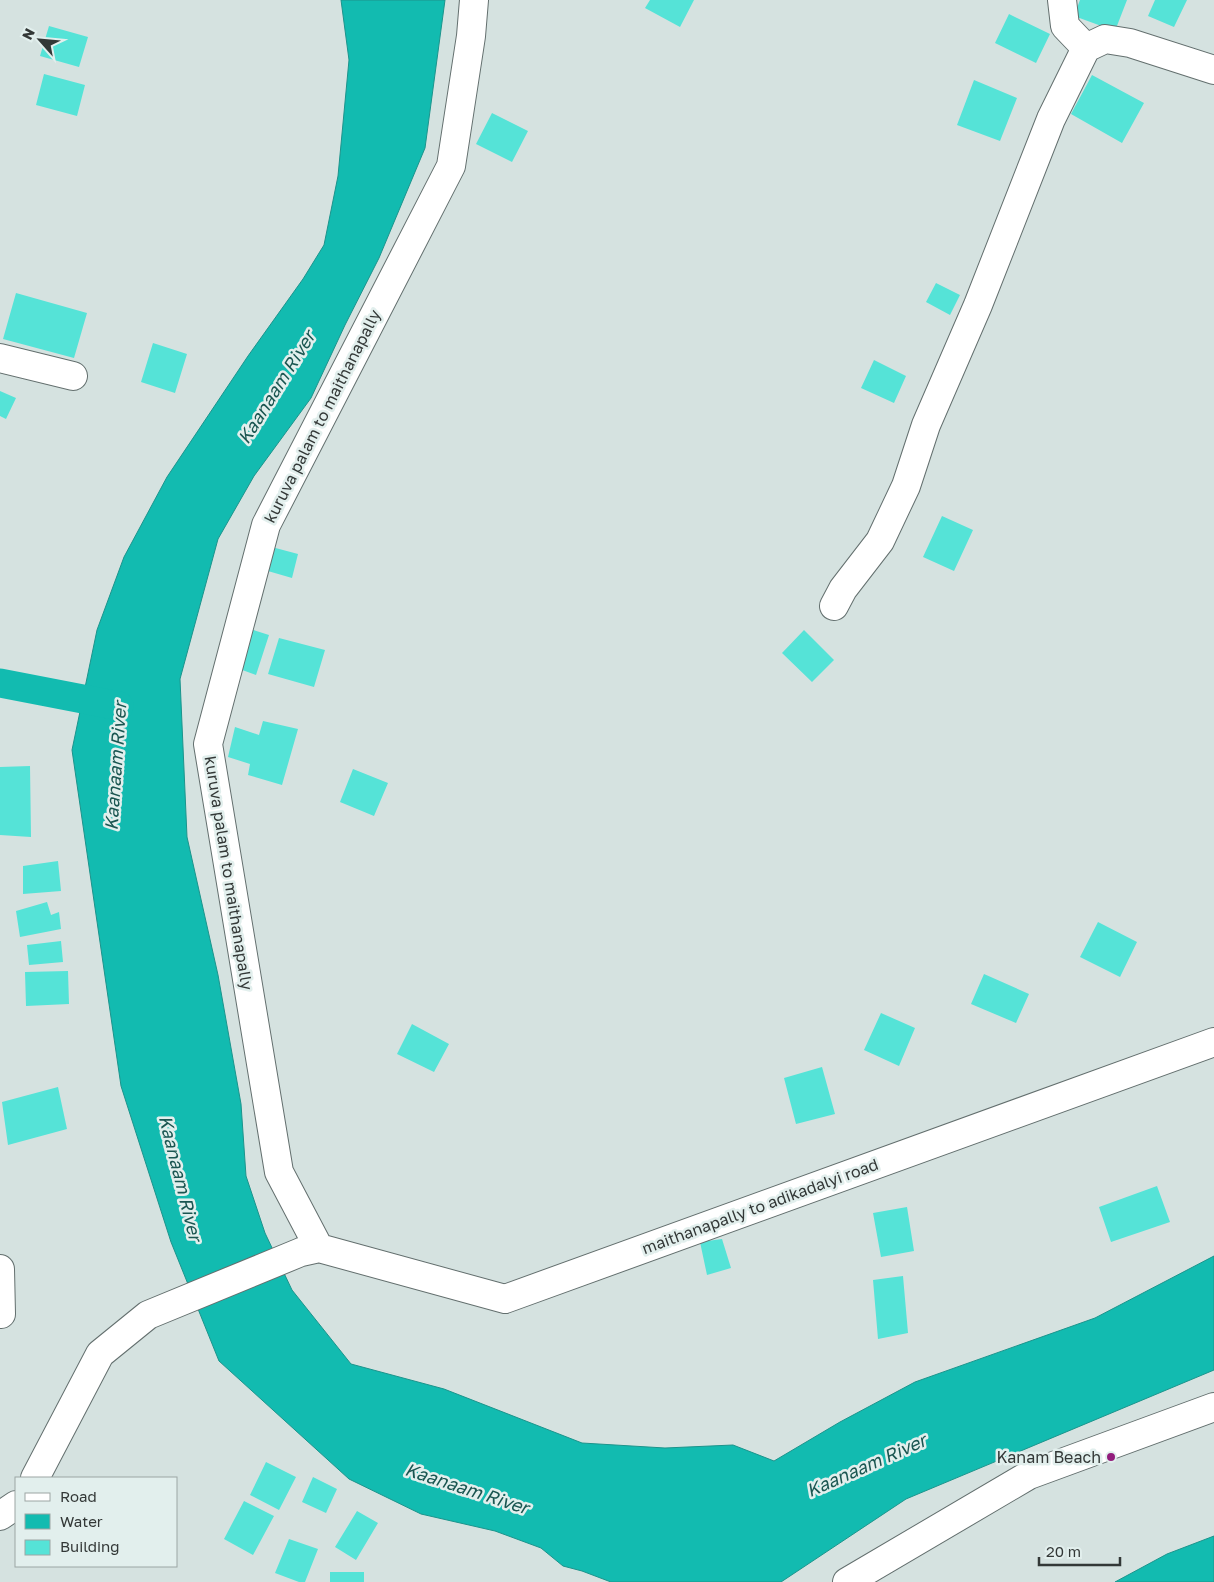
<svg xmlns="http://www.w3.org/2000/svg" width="1214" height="1582" viewBox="0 0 1214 1582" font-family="'Golos Text',sans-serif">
<rect width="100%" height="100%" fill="#d5e2e0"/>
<path fill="#12bbb0" stroke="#1c948c" d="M 341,0 L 445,0 L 425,148 L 379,258 L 345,325 L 311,398 L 254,476 L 218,539 L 180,679 L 187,837 L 218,975 L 241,1104 L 246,1176 L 265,1233 L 292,1290 L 351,1364 L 444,1389 L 582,1443 L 665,1448 L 733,1445 L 774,1461 L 840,1422 L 915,1382 L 1095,1318 L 1214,1256 L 1214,1370 L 906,1499 L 781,1582 L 611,1582 L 582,1571 L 563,1566 L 541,1548 L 495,1531 L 421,1514 L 349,1479 L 219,1361 L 171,1242 L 121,1086 L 72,750 L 97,630 L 124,557 L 167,477 L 248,356 L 303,279 L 324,245 L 338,176 L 349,60 Z
M 1214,1536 L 1214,1582 L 1115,1582 L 1167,1554 Z"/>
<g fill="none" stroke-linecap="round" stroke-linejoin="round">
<path stroke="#12bbb0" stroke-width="29" d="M 0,683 L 119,706"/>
</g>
<path fill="#55e3d7" d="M 650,0 L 694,0 L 680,27 L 645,8 Z
M 1080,0 L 1127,0 L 1115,31 L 1074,16 Z
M 1155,0 L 1187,0 L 1174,27 L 1148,16 Z
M 1009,14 L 1050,34 L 1036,63 L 995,43 Z
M 49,26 L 88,37 L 79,67 L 40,56 Z
M 44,74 L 85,85 L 77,116 L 36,105 Z
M 1092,75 L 1144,103 L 1122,143 L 1071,114 Z
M 974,80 L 1017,98 L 1000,141 L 957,125 Z
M 492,113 L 528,131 L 512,162 L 476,144 Z
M 936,283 L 960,295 L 950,315 L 926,302 Z
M 16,293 L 87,313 L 74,358 L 3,339 Z
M 153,343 L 187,354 L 175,393 L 141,382 Z
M 874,360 L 906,376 L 894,403 L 861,388 Z
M 0,391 L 16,398 L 6,419 L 0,416 Z
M 942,516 L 973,530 L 954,571 L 923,557 Z
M 268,546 L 298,554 L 292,578 L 261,569 Z
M 247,628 L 269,635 L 256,675 L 234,667 Z
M 804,630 L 834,660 L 812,682 L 782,653 Z
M 279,638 L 325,650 L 314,687 L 268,674 Z
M 263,721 L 298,729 L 282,785 L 248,775 L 250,764 L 228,757 L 235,727 L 259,735 Z
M 30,766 L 31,837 L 0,835 L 0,767 Z
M 353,769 L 388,783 L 374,816 L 340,802 Z
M 58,861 L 61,891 L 23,894 L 23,866 Z
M 47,902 L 51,915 L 59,912 L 61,929 L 20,937 L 16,911 Z
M 1098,922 L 1137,942 L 1120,977 L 1080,957 Z
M 61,941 L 63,962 L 29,965 L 27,945 Z
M 68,971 L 69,1004 L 26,1006 L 25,972 Z
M 984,974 L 1029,994 L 1016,1023 L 971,1004 Z
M 881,1013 L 915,1028 L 899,1066 L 864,1050 Z
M 412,1024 L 449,1044 L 434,1072 L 397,1054 Z
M 822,1067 L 835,1114 L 796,1124 L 784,1078 Z
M 58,1087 L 67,1129 L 8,1145 L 2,1102 Z
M 1157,1186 L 1170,1222 L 1111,1242 L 1099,1207 Z
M 907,1207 L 914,1251 L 881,1257 L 873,1213 Z
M 722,1239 L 731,1268 L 707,1275 L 700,1242 Z
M 903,1276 L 908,1333 L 878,1339 L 873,1280 Z
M 266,1462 L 296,1477 L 279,1510 L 250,1495 Z
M 313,1477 L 337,1489 L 326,1513 L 302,1502 Z
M 244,1501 L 274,1516 L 253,1555 L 224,1539 Z
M 357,1511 L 378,1523 L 356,1560 L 335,1547 Z
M 289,1539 L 318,1549 L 305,1582 L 299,1582 L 275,1573 Z
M 330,1572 L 364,1572 L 364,1582 L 330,1582 Z"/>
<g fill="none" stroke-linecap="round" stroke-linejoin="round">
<g stroke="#636f6e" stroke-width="30">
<path id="minor" d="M 1062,0 L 1065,26 L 1086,48
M 0,358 L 73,376
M 834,606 L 843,589 L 880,541 L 906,486 L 926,425 L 978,305 L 1051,119 L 1086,48 L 1105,39 L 1130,43 L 1214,70
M 319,1248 L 279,1172 L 208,744 L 266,525 L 451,166 L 471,36 L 474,0
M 0,1269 L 1,1314 L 0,1314
M 35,1478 L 100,1354 L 148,1315 L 301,1252 L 319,1248 L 505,1299 L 1214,1042
M 0,1516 L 16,1505
M 847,1582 L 1029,1475 L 1214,1407"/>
</g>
<use href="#minor" stroke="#fff" stroke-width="28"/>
</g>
<circle fill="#921d7c" stroke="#e2efed" stroke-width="2" cx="1111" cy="1457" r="5"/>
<g text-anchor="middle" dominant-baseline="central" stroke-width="5" stroke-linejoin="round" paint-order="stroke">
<g font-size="16" fill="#333837" stroke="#e2efed">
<text transform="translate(322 416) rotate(-63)">kuruva palam to maithanapally</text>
<text transform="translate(229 873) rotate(81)">kuruva palam to maithanapally</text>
<text transform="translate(760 1206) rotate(-20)">maithanapally to adikadalyi road</text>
</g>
<g font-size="16" fill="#333837" stroke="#e2efed" text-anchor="end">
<text x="1101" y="1457">Kanam Beach</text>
</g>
<g font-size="18" font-style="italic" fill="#1a5651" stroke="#e2efed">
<text transform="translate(276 387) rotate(-58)">Kaanaam River</text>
<text transform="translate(115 766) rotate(-86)">Kaanaam River</text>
<text transform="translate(181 1178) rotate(76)">Kaanaam River</text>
<text transform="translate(866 1465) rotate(-24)">Kaanaam River</text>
<text transform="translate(467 1488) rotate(18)">Kaanaam River</text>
</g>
</g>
<rect x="15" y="1477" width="162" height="90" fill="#e2efed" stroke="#9ca6a4"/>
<rect x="25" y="1493" width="25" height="8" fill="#ffffff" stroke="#9ca6a4"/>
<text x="60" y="1502" font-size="15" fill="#333837">Road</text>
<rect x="25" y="1514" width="25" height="15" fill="#12bbb0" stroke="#9ca6a4"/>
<text x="60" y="1527" font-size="15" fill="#333837">Water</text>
<rect x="25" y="1540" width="25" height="15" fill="#55e3d7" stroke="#9ca6a4"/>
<text x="60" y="1552" font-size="15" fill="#333837">Building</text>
<g transform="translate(40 40) rotate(297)" stroke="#e2efed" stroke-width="4" paint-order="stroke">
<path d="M0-4L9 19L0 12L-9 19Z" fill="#333837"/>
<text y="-8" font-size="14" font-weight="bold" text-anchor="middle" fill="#333837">N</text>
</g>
<path d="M1039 1557v8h81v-8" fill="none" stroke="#333837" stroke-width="2.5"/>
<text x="1046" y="1557" font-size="15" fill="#333837" stroke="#e2efed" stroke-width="4" paint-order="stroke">20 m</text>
</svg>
